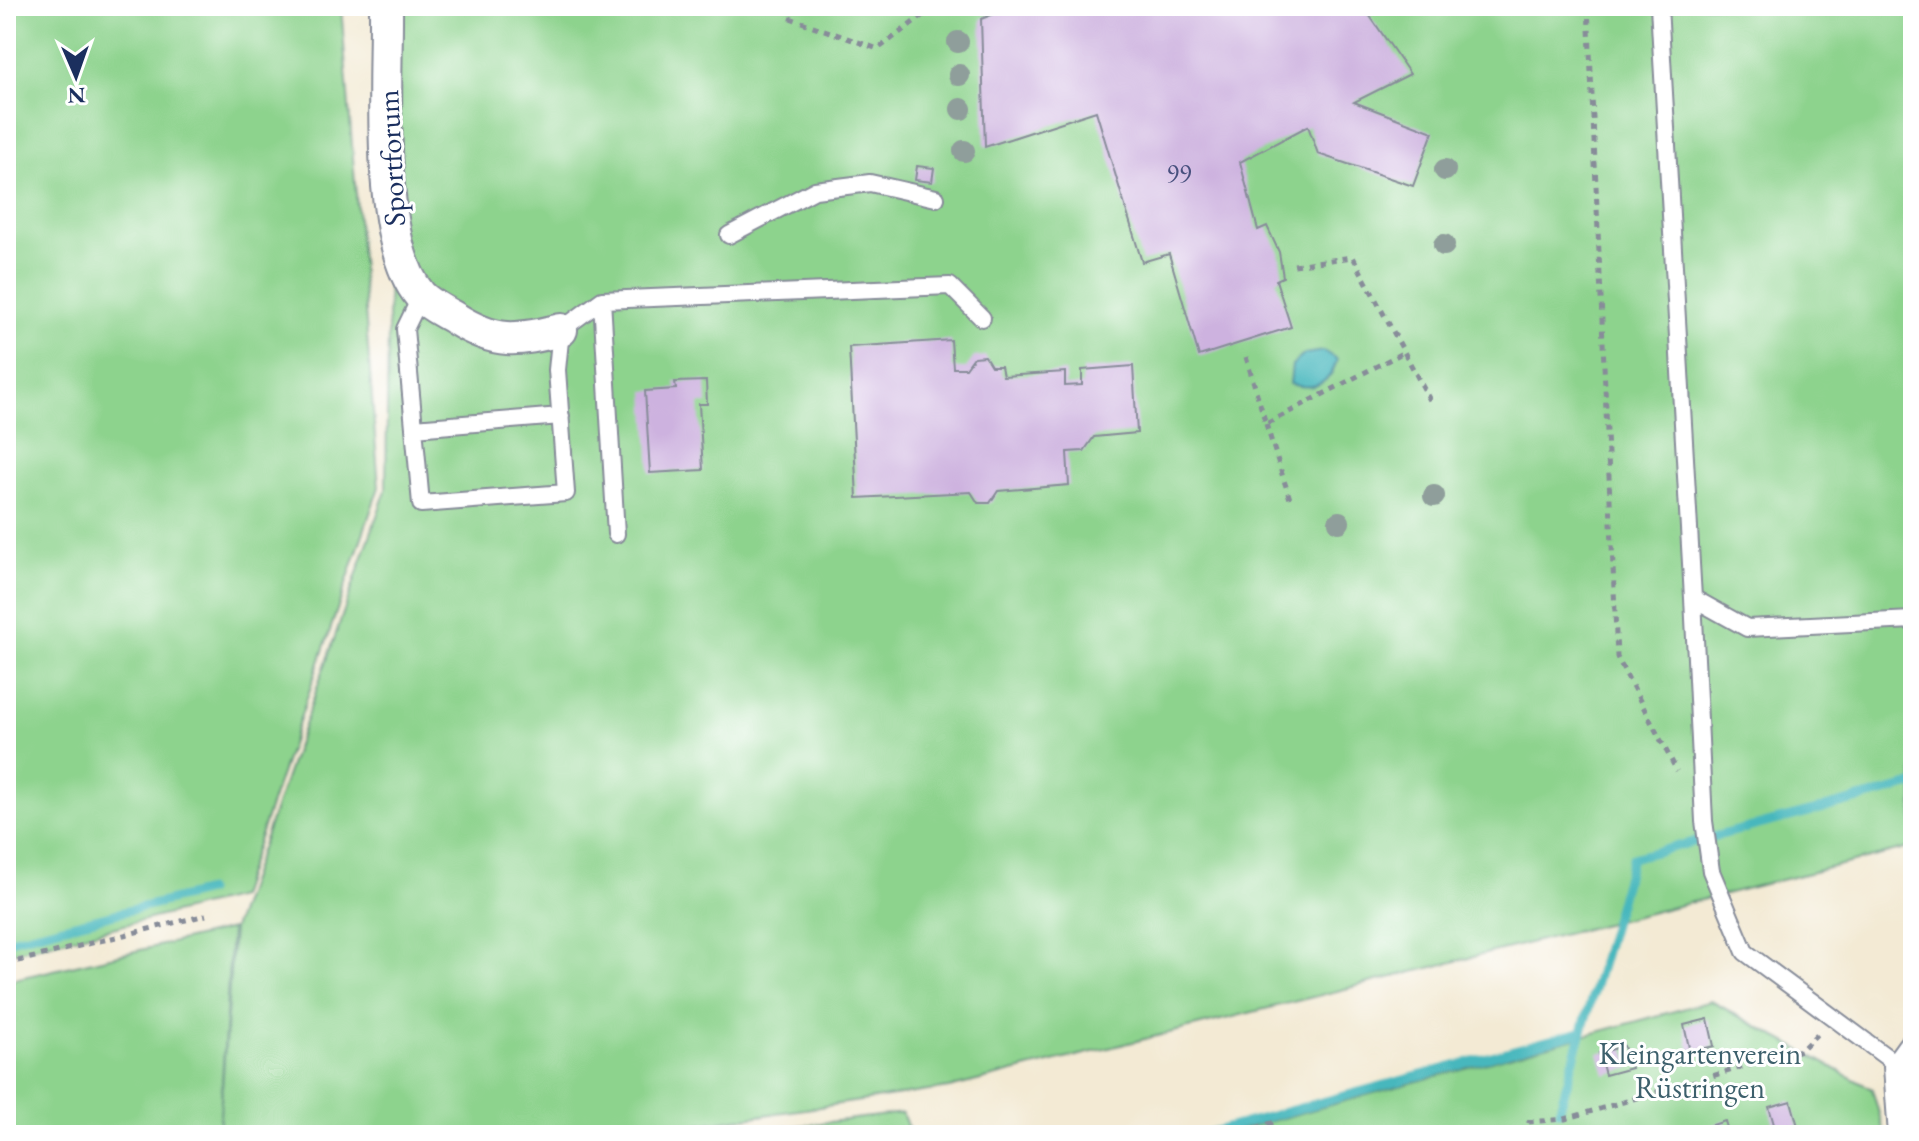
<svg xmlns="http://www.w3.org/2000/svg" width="1919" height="1141" viewBox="0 0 1919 1141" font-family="'EB Garamond',serif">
<rect width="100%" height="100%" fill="#fff"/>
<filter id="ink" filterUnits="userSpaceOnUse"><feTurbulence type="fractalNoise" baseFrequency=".0125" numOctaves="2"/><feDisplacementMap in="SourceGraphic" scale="16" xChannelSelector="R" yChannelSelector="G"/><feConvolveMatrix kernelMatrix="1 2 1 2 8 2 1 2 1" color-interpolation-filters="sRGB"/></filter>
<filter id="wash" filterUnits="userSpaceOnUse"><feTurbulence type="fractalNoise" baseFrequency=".006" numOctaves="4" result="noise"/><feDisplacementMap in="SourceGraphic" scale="32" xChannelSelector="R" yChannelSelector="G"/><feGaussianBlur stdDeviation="1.8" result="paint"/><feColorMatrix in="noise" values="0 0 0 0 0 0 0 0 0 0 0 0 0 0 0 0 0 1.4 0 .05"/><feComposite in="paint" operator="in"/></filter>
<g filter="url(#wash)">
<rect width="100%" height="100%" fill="#f3ead4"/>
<path fill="#8dd38d" stroke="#548176" stroke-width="2" d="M 6,6 L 341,6 L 379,487 L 239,897 L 6,954 Z
M 392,6 L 1913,6 L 1913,847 L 949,1088 L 628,1135 L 6,1135 L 6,981 L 231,929 L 219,1132 L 233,929 L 386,490 Z
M 1711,1001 L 1872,1089 L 1885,1135 L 1220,1135 Z
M 902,1113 L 911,1135 L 724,1135 Z"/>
<path fill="#47b7bd" stroke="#31738e" stroke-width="2" d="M 1323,351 L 1337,359 C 1331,384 1314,391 1290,384 L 1292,365 L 1305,354 Z"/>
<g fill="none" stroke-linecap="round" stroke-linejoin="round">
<path stroke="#47b7bd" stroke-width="9" d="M 6,941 L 207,891
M 1559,1111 L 1632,858 L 1913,785
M 1201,1135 L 1580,1032
M 1552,1135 L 1555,1128"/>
</g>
<g id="blocks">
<path fill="#cdb2df" d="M 1014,6 L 1363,6 L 1410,74 L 1354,102 L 1433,132 L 1413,186 L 1318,154 L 1308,126 L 1240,162 L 1258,230 L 1267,226 L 1279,252 L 1283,277 L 1276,280 L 1291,327 L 1199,356 L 1169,254 L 1142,262 L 1096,111 L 985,147 L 981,19 Z
M 917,166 L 934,168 L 932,182 L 915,180 Z
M 951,340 L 953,368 L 966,368 L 974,357 L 985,356 L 991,366 L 1001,366 L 1003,376 L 1065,372 L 1065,386 L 1082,385 L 1082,370 L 1133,366 L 1137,433 L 1094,437 L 1084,451 L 1067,452 L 1069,485 L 998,491 L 990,503 L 978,503 L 971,492 L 857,498 L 849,347 Z
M 706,381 L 707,404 L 699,404 L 703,470 L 650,473 L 645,391 L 676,389 L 675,382 Z
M 1708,1019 L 1714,1046 L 1690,1052 L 1684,1025 Z
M 1624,1046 L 1631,1068 L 1605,1075 L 1599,1053 Z
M 1791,1101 L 1799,1130 L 1777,1135 L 1769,1107 Z
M 1725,1121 L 1729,1135 L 1702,1135 L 1700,1129 Z"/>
</g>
</g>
<g filter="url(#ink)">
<use href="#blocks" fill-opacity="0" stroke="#878c99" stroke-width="2"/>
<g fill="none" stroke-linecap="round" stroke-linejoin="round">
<g stroke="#878c99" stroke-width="20">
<path id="lane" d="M 1659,6 L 1693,598 L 1747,628 L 1913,620
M 729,235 L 815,190 L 870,183 L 936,198
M 421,296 L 405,329 L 421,504 L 566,493 L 557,370 L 561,330 L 602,300 L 950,286 L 982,318
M 602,300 L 616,534
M 414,428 L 561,416
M 1693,598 L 1704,821 L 1711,871 L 1745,952 L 1900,1067"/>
</g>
<g stroke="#878c99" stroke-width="36">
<path id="street" d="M 386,6 C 387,77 374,241 420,295 C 429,305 445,312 456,319 C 496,344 517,341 561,330
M 1905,1135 L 1900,1067 L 1913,1049"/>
</g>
<path stroke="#878c99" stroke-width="5" stroke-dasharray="6 6" stroke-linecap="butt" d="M 1588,6 L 1617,657 L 1677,771
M 790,18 L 878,49 L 935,6
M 1294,265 L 1353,257 L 1432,404
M 1246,357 L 1266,424 L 1404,352
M 1266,424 L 1290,499
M 6,964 L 206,915
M 1233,1135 L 1275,1122
M 1526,1135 L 1529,1122 L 1565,1119 L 1801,1050 L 1818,1033"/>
<use href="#lane" stroke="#fff" stroke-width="16"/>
<use href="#street" stroke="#fff" stroke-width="32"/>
</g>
<g fill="#8f9e9b">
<circle cx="958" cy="42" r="11"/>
<circle cx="959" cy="75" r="11"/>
<circle cx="961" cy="109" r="11"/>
<circle cx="964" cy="151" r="11"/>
<circle cx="1445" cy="170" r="11"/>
<circle cx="1444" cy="245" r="11"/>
<circle cx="1434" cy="496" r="11"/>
<circle cx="1339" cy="522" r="11"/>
</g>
</g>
<g text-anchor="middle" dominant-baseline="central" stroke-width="6" stroke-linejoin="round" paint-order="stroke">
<g font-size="26" fill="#48507e">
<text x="1179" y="174">99</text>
</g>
<g font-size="30" fill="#1b2f5e" stroke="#fff">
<text transform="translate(391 158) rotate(-93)">Sportforum</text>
</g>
<g font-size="30" fill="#3d606c" stroke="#fff">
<text x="1700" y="1053">Kleingartenverein<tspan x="1700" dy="34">Rüstringen</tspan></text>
</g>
</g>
<rect width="1919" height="1141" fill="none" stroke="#fff" stroke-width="32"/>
<g transform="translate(76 76) rotate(178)" stroke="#ffffff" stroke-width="6" paint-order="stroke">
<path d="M0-6L14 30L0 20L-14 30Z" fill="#1b2f5e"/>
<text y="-12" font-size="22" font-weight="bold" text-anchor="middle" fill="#1b2f5e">N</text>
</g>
</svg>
